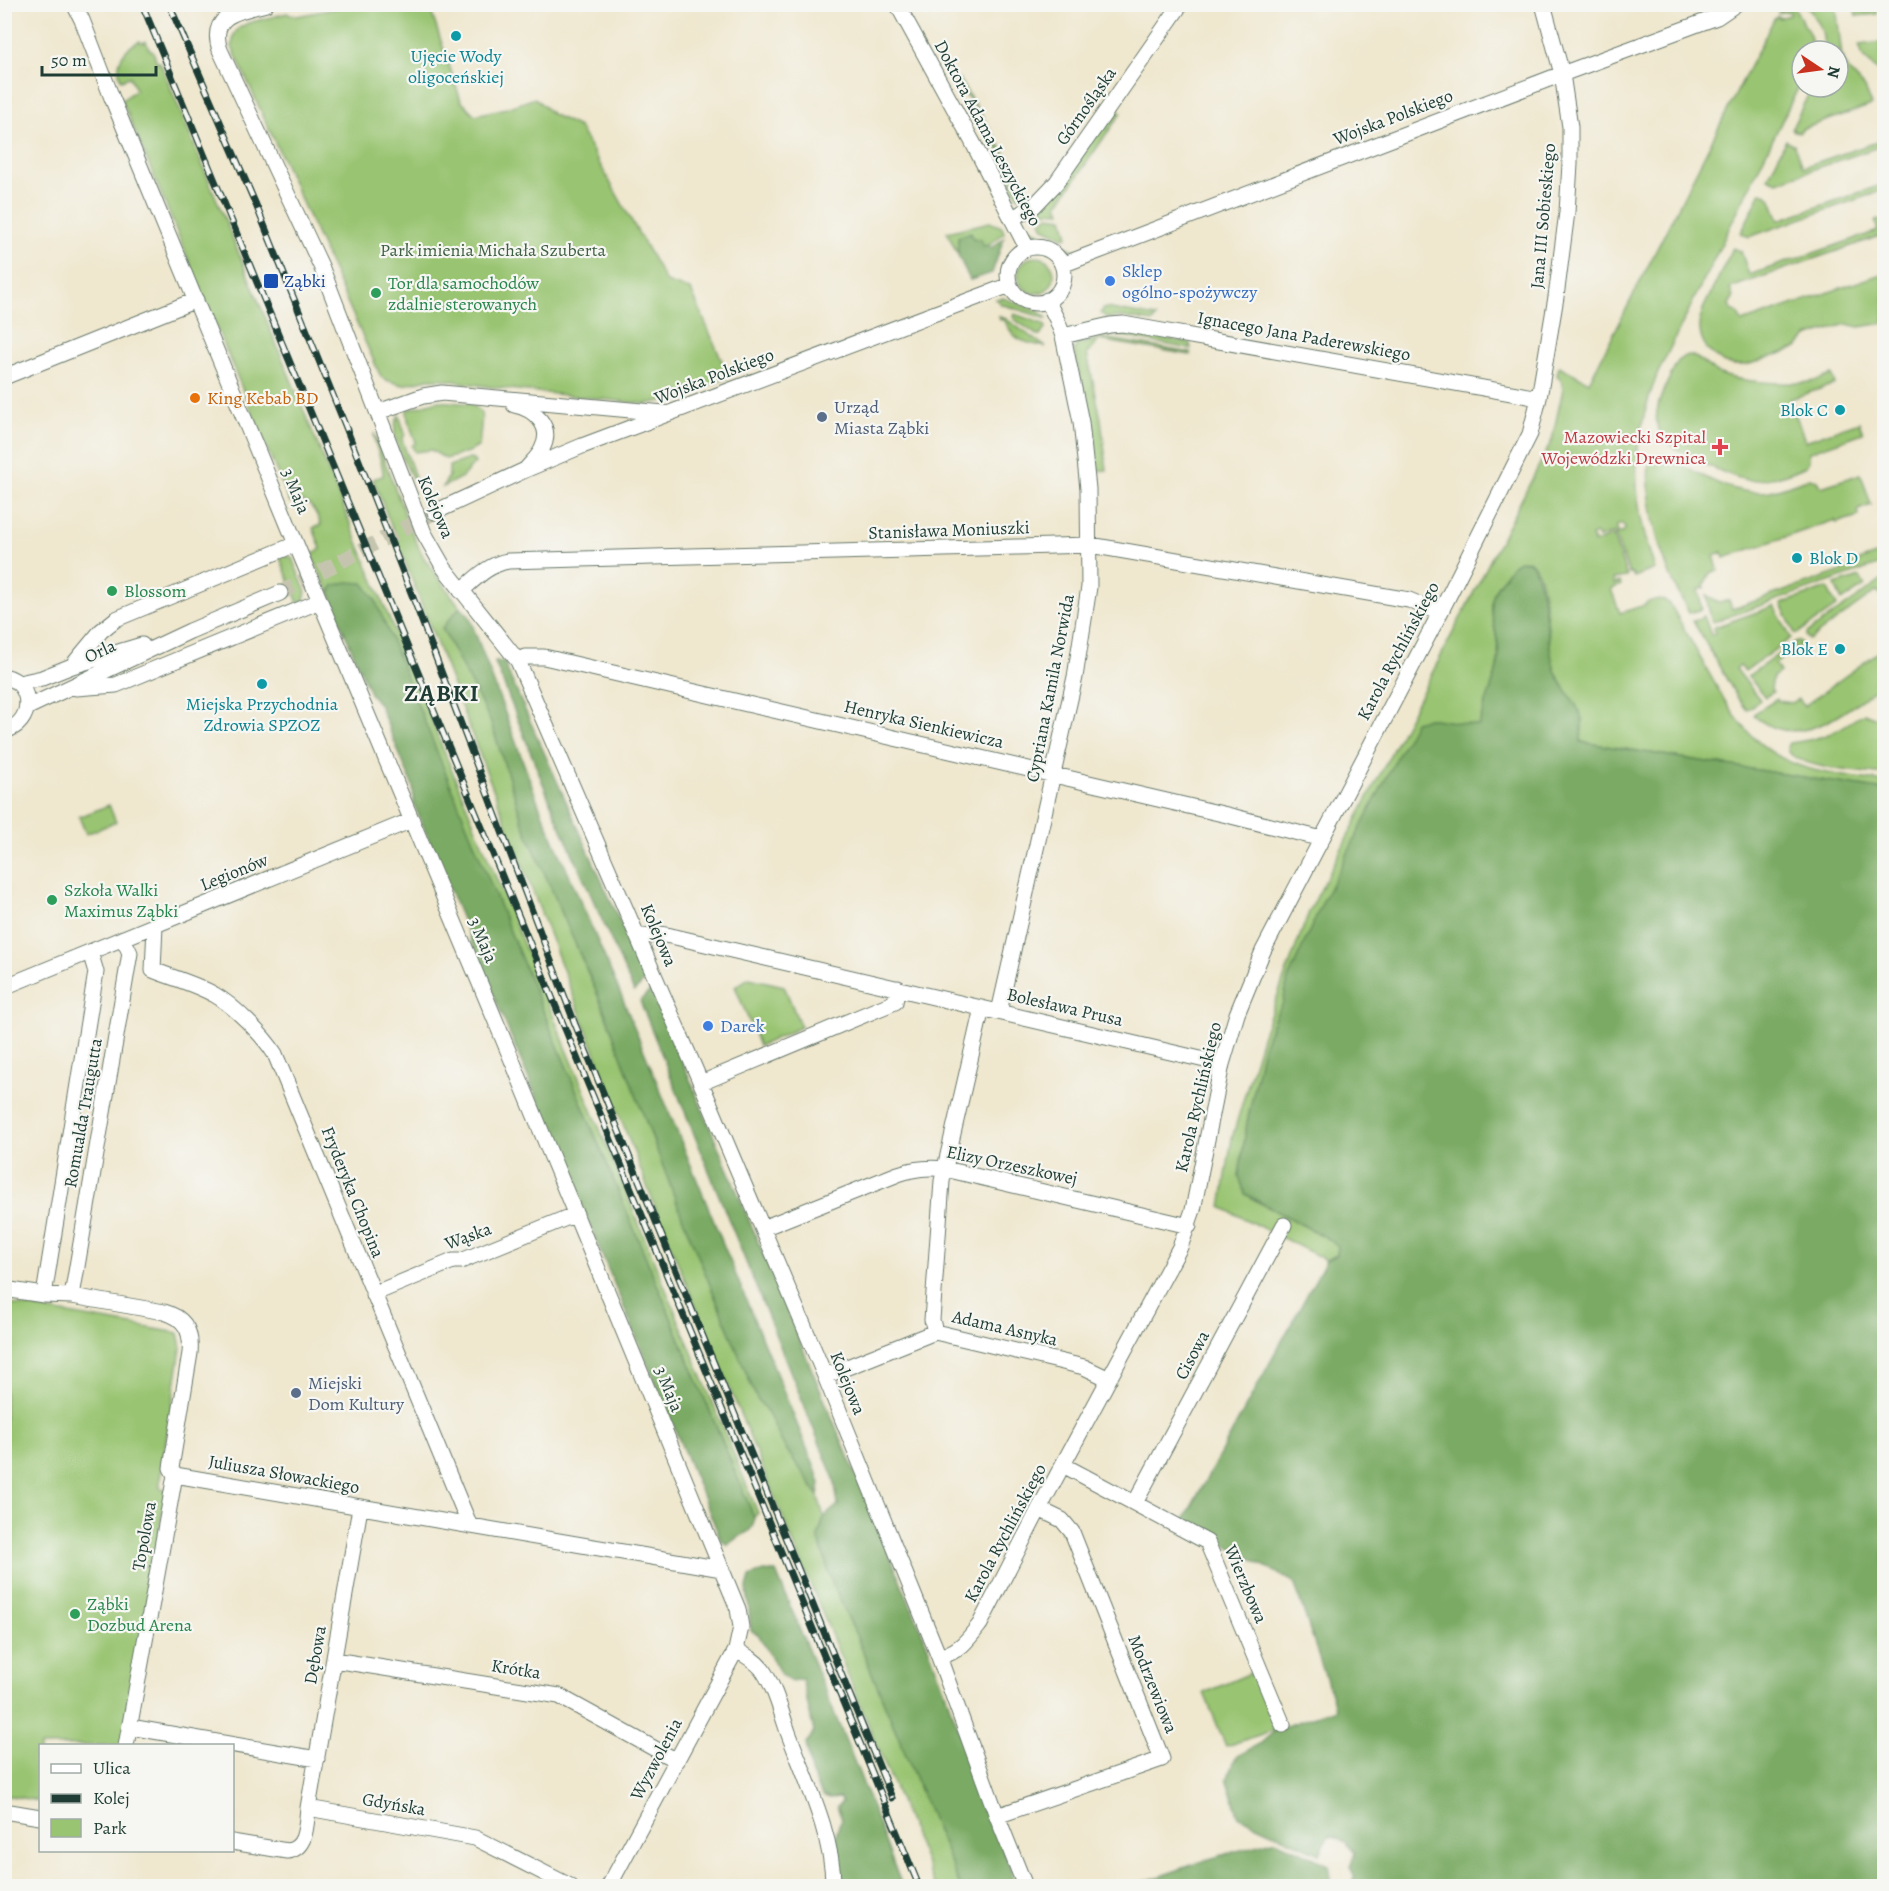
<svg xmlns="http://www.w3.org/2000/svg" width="1889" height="1891" viewBox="0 0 1889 1891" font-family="Alegreya,serif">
<rect width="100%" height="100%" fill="#f6f6f2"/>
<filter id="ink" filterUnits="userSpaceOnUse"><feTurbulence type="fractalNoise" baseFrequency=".0167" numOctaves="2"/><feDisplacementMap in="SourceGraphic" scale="12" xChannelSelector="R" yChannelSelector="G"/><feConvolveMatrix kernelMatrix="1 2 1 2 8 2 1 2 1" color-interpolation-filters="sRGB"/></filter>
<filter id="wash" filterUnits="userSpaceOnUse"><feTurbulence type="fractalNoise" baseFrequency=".008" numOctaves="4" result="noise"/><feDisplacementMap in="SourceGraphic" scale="24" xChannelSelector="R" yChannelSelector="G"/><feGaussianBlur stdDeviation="1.35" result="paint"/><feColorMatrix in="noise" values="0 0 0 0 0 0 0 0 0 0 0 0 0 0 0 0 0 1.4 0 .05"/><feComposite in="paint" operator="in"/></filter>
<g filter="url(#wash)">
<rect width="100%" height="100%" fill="#efe7ce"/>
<path fill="#99c471" stroke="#5c8052" stroke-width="1.5" d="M 354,5 L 429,5 L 461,101 L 475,115 L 507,108 L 535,98 L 552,114 L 579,127 L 666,282 L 691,290 L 729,377 L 672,399 L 646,404 L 491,387 L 442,379 L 428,379 L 403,385 L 386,380 L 381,377 L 232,47 L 234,34 L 239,28 L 248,23 L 287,13 L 297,16 Z
M 1788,5 L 1793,5 L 1810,35 L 1813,51 L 1802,51 L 1802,80 L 1657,375 C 1630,446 1630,497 1655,569 L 1634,577 L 1632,573 L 1629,574 L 1615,535 L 1624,532 L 1625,528 L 1622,524 L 1616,526 L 1618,532 L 1598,538 L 1596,534 L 1591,536 L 1594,543 L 1613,536 L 1627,577 L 1613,579 L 1614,584 L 1620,582 L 1621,585 L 1611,589 L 1620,613 L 1645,605 L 1646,603 C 1656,599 1661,597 1670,604 C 1682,625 1694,646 1706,668 C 1730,711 1752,751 1803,767 C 1829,775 1858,778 1884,782 L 1884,790 L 1581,742 C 1578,729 1577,710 1571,698 C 1565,686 1557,679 1553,666 C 1547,642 1548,579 1532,563 C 1529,560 1523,561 1519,562 C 1511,565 1508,571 1503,578 C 1500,582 1495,588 1494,593 C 1486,614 1501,638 1498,661 C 1496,684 1484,704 1479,726 L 1428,718 L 1323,901 L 1288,979 L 1283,1003 L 1275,1017 L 1263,1047 L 1247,1123 L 1239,1175 L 1245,1194 L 1258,1202 L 1331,1240 L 1338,1246 L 1337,1255 L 1326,1260 L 1221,1207 L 1232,1138 L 1262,1037 L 1309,912 L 1547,450 L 1552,440 L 1563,389 L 1562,382 L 1557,375 L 1559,366 L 1589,382 L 1774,19 L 1778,16 L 1779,18 L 1790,15 L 1790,11 L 1777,13 Z
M 1807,5 L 1836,5 L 1842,57 L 1850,72 L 1865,88 L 1872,105 L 1802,129 L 1800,132 L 1794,131 L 1792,128 L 1812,87 L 1838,87 L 1838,51 L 1825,51 L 1822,31 Z
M 1855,5 L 1876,5 L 1877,14 L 1856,16 Z
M 140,41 L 142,43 L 146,41 L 149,49 L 153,51 L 157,63 L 160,62 L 758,1513 L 754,1517 L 509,929 L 333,586 L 330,593 L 311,554 L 321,549 L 313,528 L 321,525 C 316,511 309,496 290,503 L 279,477 L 122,100 L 136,90 L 130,77 L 121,80 C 114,62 124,48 140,41 Z
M 1880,42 L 1883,70 L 1880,73 L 1863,57 L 1859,45 Z
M 959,79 L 1028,191 L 1022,198 L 1017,196 L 1003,159 L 1004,158 L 1002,152 L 1000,152 L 972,102 L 955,83 Z
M 1117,109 L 1121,113 L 1058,204 L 1061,212 L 1043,211 L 1040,208 Z
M 1786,140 L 1789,143 L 1794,144 L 1803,167 L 1883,140 L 1884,145 L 1777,182 L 1768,178 Z
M 1884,184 L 1884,190 L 1749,237 L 1741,233 L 1761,192 L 1770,197 L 1779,220 Z
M 1049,216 L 1063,218 L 1068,236 L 1063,237 L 1044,228 L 1041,221 Z
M 1877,219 L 1884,222 L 1884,246 L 1880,236 L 1730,288 L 1733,298 L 1729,304 L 1731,310 L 1737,312 L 1742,322 L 1884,273 L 1884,323 L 1859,327 L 1846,324 L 1807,337 L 1797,348 L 1747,365 L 1734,365 L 1724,363 L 1706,349 L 1701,337 L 1699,324 L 1703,309 L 1733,248 L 1741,251 L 1749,275 L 1878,231 L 1875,221 Z
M 990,222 L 1002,227 L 1004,233 L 989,245 L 983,246 L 981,239 L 958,237 L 958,255 L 947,232 Z
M 1030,228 L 1075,251 C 1061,252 1036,240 1028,229 Z
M1018 275a18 18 0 1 1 36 0a18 18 0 1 1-36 0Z
M 1003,298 L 1038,311 L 1048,319 L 1001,304 L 996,299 Z
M 1106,308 L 1156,317 L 1153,322 L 1122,317 L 1107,318 L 1101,313 L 1103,309 Z
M 1014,314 L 1043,324 L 1046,327 L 1040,336 L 1037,335 L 1014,319 L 1013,316 Z
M 999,316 L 1006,319 L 1046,347 C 1023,342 1014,342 1004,319 L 1000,320 Z
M 1116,331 L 1190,343 L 1191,349 L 1106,333 Z
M 1103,338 L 1191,353 L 1191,355 L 1099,340 L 1087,354 L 1101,419 L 1107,470 L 1095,471 L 1089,420 L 1074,350 L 1080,341 L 1081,344 Z
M 1688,355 C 1700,356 1708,369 1720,374 C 1738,382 1790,385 1809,382 C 1817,381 1825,377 1832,375 L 1835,384 L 1790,399 L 1805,441 L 1859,422 L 1863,433 L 1809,452 L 1809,461 L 1806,466 C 1789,474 1767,481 1748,480 C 1731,478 1682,454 1668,443 C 1663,438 1659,431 1657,424 C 1654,409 1663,392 1669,379 C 1674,370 1676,358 1688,355 Z
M 438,401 L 471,404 L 479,410 L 482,416 L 479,446 L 471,451 L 446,459 L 431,450 L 415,452 L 412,446 L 416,442 L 408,420 L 407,410 Z
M 399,415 L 405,434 L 402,440 L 415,477 L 412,478 C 404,460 387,434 399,415 Z
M 374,433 L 412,533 L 424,558 L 460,607 L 442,628 L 491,722 L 524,826 L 602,1005 L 683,1219 L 757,1399 L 767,1410 L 784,1445 L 807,1476 L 818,1496 L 824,1517 L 818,1537 L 833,1585 L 857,1637 L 960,1886 L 935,1886 L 659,1217 L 373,479 L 383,476 C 384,461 374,448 374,433 Z
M 1661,455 L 1666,456 C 1698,472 1732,498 1770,491 C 1784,488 1797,482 1810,478 L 1816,480 L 1821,487 L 1861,474 L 1871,505 L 1858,510 L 1859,516 L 1836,523 L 1835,520 L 1724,558 L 1722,552 L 1714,555 L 1718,570 L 1710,573 L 1704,585 L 1705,587 L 1698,590 L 1702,609 L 1689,613 C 1667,574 1651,531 1649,486 C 1648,473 1646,459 1661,455 Z
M 469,459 L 473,460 L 475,463 L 462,477 L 443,487 L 449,475 L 449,466 Z
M 1884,552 L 1884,563 L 1713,622 L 1711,620 L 1706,595 L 1720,603 L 1729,600 L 1732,609 L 1851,568 L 1850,564 Z
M 285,556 L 292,558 L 306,592 L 304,600 L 298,603 L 280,558 Z
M 1860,577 L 1865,586 L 1842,601 L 1835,585 Z
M 1884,579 L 1884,591 L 1880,594 L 1877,591 L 1809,640 L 1806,636 L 1807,633 Z
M 1827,588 L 1837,606 L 1797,634 L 1795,634 L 1781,604 Z
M 1774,606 L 1791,638 L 1745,671 L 1740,666 L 1736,669 L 1760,700 L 1750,708 L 1746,709 L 1737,697 L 1693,621 L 1704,616 L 1711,635 L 1715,633 L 1713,629 L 1715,627 Z
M 1797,641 L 1800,641 L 1802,644 L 1775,664 L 1780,672 L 1773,677 L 1771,690 L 1773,692 L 1765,697 L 1748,676 Z
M 1884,648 L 1884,683 C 1846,710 1801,754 1754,716 L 1755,713 L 1777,699 L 1778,701 L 1792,703 L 1799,699 L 1804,706 Z
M 1864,713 L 1884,721 L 1884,775 C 1859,771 1807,770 1788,752 L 1787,747 L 1789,743 C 1824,739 1835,733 1864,713 Z
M 109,805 L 116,822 L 86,834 L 79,817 Z
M 749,978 L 784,986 L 801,1027 L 759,1046 L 735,986 Z
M 5,1303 L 178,1333 L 181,1348 L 160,1479 L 160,1488 L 166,1489 L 123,1745 L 40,1746 L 40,1801 L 5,1795 Z
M 1253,1672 L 1277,1729 L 1226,1746 L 1204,1693 Z"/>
<path fill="#7aaa63" stroke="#4c744c" stroke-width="1.5" d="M 971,232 L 973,239 L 981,239 L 983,246 L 989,245 L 991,248 L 1004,238 L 992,273 L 970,280 L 958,255 L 958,237 Z
M 1520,561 L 1532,563 C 1548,596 1544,632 1554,667 C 1559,686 1578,701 1582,719 C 1583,726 1581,735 1581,742 L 1884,790 L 1884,1886 L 1353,1886 L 1354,1875 L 1350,1867 L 1355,1853 L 1346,1842 L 1329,1835 L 1320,1854 L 1239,1817 L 1227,1781 L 1233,1762 L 1239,1755 L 1261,1743 L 1277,1729 L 1336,1709 L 1294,1582 L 1183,1522 L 1326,1260 L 1337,1255 L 1338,1246 L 1331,1240 L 1245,1194 L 1239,1176 L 1247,1123 L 1263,1047 L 1275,1017 L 1283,1003 L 1288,979 L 1323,901 L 1415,722 L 1428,718 L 1479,726 C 1484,704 1494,685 1498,663 C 1502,638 1486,615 1494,593 C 1496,588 1500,582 1504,577 C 1508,570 1512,564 1520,561 Z
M 347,582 L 363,583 L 375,599 L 509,929 L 754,1517 C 755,1535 739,1533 728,1545 L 721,1540 L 414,804 L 413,787 L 379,704 L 370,693 L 333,605 L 330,593 L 333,586 Z
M 460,607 L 469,616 L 541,810 L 624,1002 L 815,1468 L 820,1483 L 818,1496 C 808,1478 794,1462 783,1444 C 774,1428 771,1414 757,1399 L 683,1219 L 602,1005 L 524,826 L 491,722 L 442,628 Z
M 503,661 L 646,979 L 634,992 L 555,814 L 495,662 Z
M 652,989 L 929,1649 L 1017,1886 L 960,1886 L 857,1637 L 833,1585 L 818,1537 L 824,1517 L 838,1505 L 834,1479 L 640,1001 Z
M 763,1571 L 776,1572 L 859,1773 L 902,1886 L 844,1886 C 839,1866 830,1839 842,1819 L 837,1807 L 842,1802 L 841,1798 L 829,1799 L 822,1796 L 811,1772 L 806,1744 L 814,1732 L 802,1679 L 791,1681 L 781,1674 L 758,1634 L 751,1631 L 747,1588 L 750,1577 Z
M 1276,1840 L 1329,1865 L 1332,1885 L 1330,1886 L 1132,1886 L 1209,1859 Z"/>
</g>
<g filter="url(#ink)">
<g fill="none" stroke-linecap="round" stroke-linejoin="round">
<path stroke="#c5c5af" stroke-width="15" stroke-dasharray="15 8" stroke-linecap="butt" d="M 280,593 L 435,512"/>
<g stroke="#68786a" stroke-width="17">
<path id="minor" d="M 74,4 L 82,20 L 112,98 L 296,544 L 509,1053 L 738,1609 L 741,1627 L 736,1650 L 609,1886
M 266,4 C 240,11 208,14 220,50 L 321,266 L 424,533 L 444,568 L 518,661 L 701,1083 L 825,1376 L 939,1657 L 997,1816 L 1025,1886
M 897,4 L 972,141 L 1027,248
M 1013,218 L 1034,206 L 1056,183 L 1181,4
M1008 275a28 28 0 1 1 56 0a28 28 0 1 1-56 0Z
M 1062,265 L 1562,74 L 1717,17 L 1736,4
M 1063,336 L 1110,325 L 1123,324 L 1539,398
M 4,377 L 196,300
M 514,405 C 534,409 554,426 542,449 C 539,456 532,462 527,468
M 378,412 L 423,396 L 442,393 L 664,413
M 435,512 L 525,470 L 582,446 L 1010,285
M 461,591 C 475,579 489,564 508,561 L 1090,545 L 1409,600 L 1440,613
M 518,661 L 525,657 L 544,657 L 1227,815 L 1322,839
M 72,666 L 101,631 L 116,619 L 296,544
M 4,676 C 35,683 34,724 4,731
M 19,683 L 42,678 L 72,666 L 142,645
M 76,688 L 116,685 L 320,601
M 28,707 L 190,631 L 280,593
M 155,926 L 153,970 C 173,978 196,984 215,995 C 233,1005 264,1036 275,1054 L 470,1526
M 638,937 L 659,934 L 671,936 L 1222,1064
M 4,987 L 412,820
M 999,1012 L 1075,677 L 1089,587 L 1088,489 L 1081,422 L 1063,336 L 1057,320 L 1047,300
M 701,1083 L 895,1002 L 898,988
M 763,1228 L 898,1174 C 915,1168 928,1167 945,1169 L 1189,1226
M 4,1289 L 44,1295 L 72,1296 L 164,1312 C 186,1318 192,1332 190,1353 L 171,1468 L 175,1475 L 722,1569
M 373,1294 L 453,1261 L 461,1261 L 576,1214
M 44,1295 L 96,972 L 90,952
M 72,1296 L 130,953 L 123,938
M 935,1332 L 932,1320 L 942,1181 L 982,1008
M 825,1376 L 935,1332 L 1084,1367 L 1109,1379
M 1063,1465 L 1207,1542 L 1283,1725
M 1135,1503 L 1284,1225
M 736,1650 C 745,1655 755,1660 762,1669 C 775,1687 781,1712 788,1732 C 805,1778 834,1838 833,1886
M 939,1657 C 960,1651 967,1641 980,1624 L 1039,1509 L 1180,1247 L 1193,1210 L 1222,1064 L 1237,1014 L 1263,951 L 1440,613 L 1530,434 L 1539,398 L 1556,297 L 1567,212 L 1570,164 L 1570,127 L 1562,74 L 1543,4
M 334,1660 L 559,1696 L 677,1761
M 130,1727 L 317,1759
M 126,1746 L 175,1475
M 308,1808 L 360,1508
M 4,1811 L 40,1817
M 997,1816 L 1162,1759 L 1072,1532 L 1062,1520 L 1039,1509
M 232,1842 L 287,1851 C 307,1849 306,1824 308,1808 L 475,1838 L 570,1886"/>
</g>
<use href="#minor" stroke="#fff" stroke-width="15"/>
<g stroke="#1f3d34" stroke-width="7">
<path id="rail" d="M 142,4 L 919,1886
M 169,4 L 256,205 L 345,425 L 412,595 L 575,1024 L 892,1798"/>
</g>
<use href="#rail" stroke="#f6f6f2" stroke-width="4.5" stroke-dasharray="14" stroke-linecap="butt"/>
</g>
</g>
<g fill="#0f9aa8" stroke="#f6f6f2" stroke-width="2">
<circle cx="456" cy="36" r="6"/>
<circle cx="1840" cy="410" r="6"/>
<circle cx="1797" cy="558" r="6"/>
<circle cx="1840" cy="649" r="6"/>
<circle cx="262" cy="684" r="6"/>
</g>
<rect fill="#1a4fb4" stroke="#f6f6f2" stroke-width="2" x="263" y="273" width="16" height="16" rx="3"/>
<g fill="#3f7fe0" stroke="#f6f6f2" stroke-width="2">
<circle cx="1110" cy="281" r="6"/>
<circle cx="708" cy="1026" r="6"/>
</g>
<g fill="#2e9e5b" stroke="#f6f6f2" stroke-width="2">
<circle cx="376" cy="293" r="6"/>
<circle cx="112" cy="591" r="6"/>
<circle cx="52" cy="900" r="6"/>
<circle cx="75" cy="1614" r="6"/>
</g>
<circle fill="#e8710a" stroke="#f6f6f2" stroke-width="2" cx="195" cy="398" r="6"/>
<g fill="#5c6f8a" stroke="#f6f6f2" stroke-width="2">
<circle cx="822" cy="417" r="6"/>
<circle cx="296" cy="1393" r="6"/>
</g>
<path fill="#e0444e" stroke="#f6f6f2" stroke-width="2" d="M1717 438h6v6h6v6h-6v6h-6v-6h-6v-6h6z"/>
<g text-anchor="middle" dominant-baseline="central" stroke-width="4.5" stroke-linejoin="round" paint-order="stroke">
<g font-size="18" fill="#0d838f" stroke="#f6f6f2">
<text x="456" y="56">Ujęcie Wody<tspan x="456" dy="21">oligoceńskiej</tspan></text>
<text x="1828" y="410" text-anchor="end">Blok C</text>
<text x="1809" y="558" text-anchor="start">Blok D</text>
<text x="1828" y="649" text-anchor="end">Blok E</text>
<text x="262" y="704">Miejska Przychodnia<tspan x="262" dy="21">Zdrowia SPZOZ</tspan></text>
</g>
<g font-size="18" fill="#1f3d34" stroke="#f6f6f2">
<text transform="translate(1086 106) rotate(-55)">Górnośląska</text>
<text transform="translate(1393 117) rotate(-21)">Wojska Polskiego</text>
<text transform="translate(988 133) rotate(62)">Doktora Adama Leszyckiego</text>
<text transform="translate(1543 216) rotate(-85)">Jana III Sobieskiego</text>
<text transform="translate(1304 336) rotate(10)">Ignacego Jana Paderewskiego</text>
<text transform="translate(714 376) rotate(-21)">Wojska Polskiego</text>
<text transform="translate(296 491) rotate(68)">3 Maja</text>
<text transform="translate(436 507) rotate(67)">Kolejowa</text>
<text transform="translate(949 530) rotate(-2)">Stanisława Moniuszki</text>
<text transform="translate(100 651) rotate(-25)">Orla</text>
<text transform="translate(1398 651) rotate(-62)">Karola Rychlińskiego</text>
<text transform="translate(1050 688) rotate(-79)">Cypriana Kamila Norwida</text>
<text transform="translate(924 724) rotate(13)">Henryka Sienkiewicza</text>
<text transform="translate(234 872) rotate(-22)">Legionów</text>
<text transform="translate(659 935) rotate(67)">Kolejowa</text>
<text transform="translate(483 940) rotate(67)">3 Maja</text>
<text transform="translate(1065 1007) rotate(13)">Bolesława Prusa</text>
<text transform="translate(1198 1097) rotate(-77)">Karola Rychlińskiego</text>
<text transform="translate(83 1113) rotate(-80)">Romualda Traugutta</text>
<text transform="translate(1012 1165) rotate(12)">Elizy Orzeszkowej</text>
<text transform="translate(353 1192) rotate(68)">Fryderyka Chopina</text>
<text transform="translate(468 1236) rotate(-20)">Wąska</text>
<text transform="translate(1005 1328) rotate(13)">Adama Asnyka</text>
<text transform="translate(1192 1355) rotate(-62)">Cisowa</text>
<text transform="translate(848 1383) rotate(68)">Kolejowa</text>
<text transform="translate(669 1389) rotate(68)">3 Maja</text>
<text transform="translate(284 1474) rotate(10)">Juliusza Słowackiego</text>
<text transform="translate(1005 1533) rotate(-62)">Karola Rychlińskiego</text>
<text transform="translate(144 1536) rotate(-80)">Topolowa</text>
<text transform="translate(1246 1584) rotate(67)">Wierzbowa</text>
<text transform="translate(315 1655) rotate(-80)">Dębowa</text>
<text transform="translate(516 1669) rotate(9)">Krótka</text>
<text transform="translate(1153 1684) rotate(68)">Modrzewiowa</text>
<text transform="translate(656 1759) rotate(-62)">Wyzwolenia</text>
<text transform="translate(394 1804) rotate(10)">Gdyńska</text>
</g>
<g font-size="18" fill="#3e5f43" stroke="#f6f6f2">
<text x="493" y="250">Park imienia Michała Szuberta</text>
</g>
<g font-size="18" fill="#366cbe" stroke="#f6f6f2" text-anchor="start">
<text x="1122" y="271">Sklep<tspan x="1122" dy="21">ogólno-spożywczy</tspan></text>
<text x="720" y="1026">Darek</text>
</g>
<g font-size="18" fill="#164399" stroke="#f6f6f2" text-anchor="start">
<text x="284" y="281">Ząbki</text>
</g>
<g font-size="18" fill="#27864d" stroke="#f6f6f2" text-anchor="start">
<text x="388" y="283">Tor dla samochodów<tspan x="388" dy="21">zdalnie sterowanych</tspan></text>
<text x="124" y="591">Blossom</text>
<text x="64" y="890">Szkoła Walki<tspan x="64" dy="21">Maximus Ząbki</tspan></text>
<text x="87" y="1604">Ząbki<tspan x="87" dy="21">Dozbud Arena</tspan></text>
</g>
<g font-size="18" fill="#c56008" stroke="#f6f6f2" text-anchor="start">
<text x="207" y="398">King Kebab BD</text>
</g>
<g font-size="18" fill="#4e5e75" stroke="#f6f6f2" text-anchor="start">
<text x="834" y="407">Urząd<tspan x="834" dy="21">Miasta Ząbki</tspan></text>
<text x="308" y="1383">Miejski<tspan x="308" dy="21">Dom Kultury</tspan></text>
</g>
<g font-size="18" fill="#be3a42" stroke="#f6f6f2" text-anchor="end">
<text x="1706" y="437">Mazowiecki Szpital<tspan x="1706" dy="21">Wojewódzki Drewnica</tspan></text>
</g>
<g font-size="24" font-weight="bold" letter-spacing="1.5" fill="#1f3d34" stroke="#f6f6f2">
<text x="442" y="693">ZĄBKI</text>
</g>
</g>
<rect width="1889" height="1891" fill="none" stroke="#f6f6f2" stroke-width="24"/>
<rect x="39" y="1744" width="195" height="108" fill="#f6f6f2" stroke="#a0aca6" stroke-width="1.5"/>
<rect x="51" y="1764" width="30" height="9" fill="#ffffff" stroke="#a0aca6" stroke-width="1.5"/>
<text x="93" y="1774" font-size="18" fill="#1f3d34">Ulica</text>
<rect x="51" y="1794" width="30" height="9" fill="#1f3d34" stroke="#a0aca6" stroke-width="1.5"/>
<text x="93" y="1804" font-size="18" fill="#1f3d34">Kolej</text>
<rect x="51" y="1819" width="30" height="18" fill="#99c471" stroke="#a0aca6" stroke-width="1.5"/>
<text x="93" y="1834" font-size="18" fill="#1f3d34">Park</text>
<g transform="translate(1820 69) rotate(103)"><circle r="28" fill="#f6f6f2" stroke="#a0aca6" stroke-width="1.5"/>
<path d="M0-4.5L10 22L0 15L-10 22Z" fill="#c8321e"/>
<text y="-9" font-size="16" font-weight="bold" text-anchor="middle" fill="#1f3d34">N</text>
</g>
<path d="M42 66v9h114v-9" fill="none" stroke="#1f3d34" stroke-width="3"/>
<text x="51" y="66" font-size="18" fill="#1f3d34" stroke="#f6f6f2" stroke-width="4.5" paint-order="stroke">50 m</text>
</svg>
